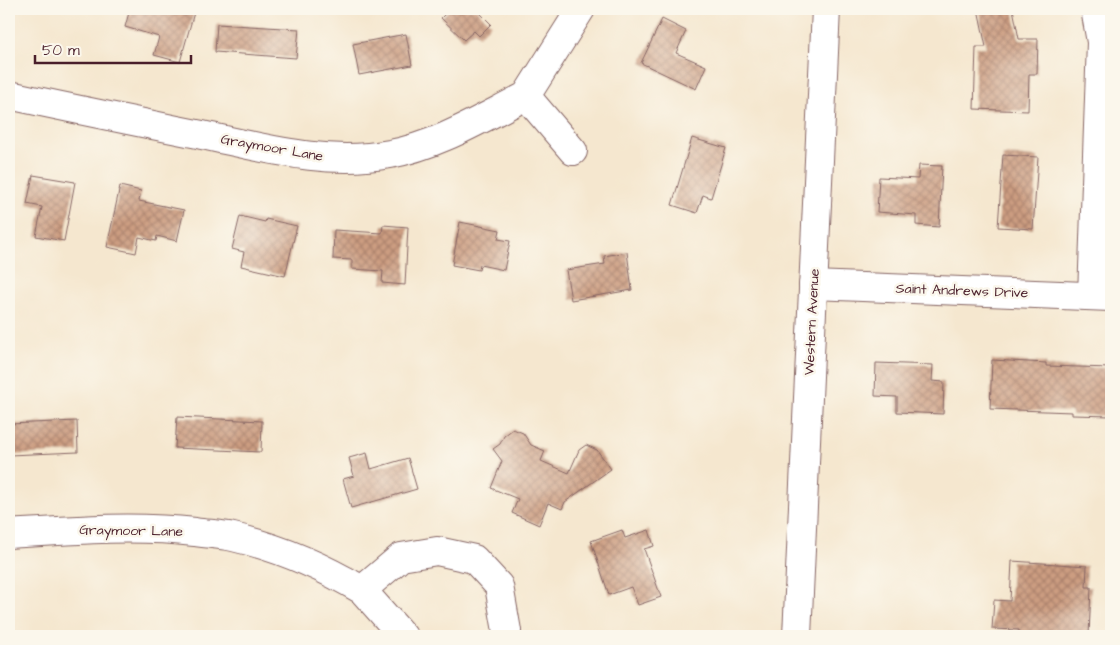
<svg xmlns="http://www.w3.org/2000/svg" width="1120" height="645" viewBox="0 0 1120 645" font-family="'Architects Daughter',sans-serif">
<defs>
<pattern id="building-cross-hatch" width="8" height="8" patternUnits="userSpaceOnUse" patternTransform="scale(1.25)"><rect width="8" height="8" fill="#cc9d81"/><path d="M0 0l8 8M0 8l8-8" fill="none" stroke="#a87f6a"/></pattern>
</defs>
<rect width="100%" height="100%" fill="#fbf7ec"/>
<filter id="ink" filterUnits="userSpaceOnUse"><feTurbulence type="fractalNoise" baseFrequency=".02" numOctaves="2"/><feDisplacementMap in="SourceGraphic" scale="10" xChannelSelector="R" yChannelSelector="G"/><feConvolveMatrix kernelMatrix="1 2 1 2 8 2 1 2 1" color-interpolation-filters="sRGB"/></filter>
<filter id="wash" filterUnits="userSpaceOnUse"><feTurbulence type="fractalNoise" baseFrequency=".0096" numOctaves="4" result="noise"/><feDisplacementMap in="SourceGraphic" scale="20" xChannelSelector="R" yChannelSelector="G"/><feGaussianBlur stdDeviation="1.12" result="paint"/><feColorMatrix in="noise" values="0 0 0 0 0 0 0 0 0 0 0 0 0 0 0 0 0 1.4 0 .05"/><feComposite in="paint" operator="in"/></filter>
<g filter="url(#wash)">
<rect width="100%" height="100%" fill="#f5e7cf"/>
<g id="blocks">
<path fill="url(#building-cross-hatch)" d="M 130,9 L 195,9 L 180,62 L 154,55 L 159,37 L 125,27 Z
M 450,9 L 476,9 L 491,24 L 479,36 L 474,31 L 464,40 L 441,18 Z
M 978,9 L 1013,9 L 1019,39 L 1038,39 L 1037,74 L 1029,74 L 1028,111 L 974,109 L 976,47 L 986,47 Z
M 662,19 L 686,31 L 676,53 L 706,66 L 696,89 L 641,63 Z
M 217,24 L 299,29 L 296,58 L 215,52 Z
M 406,34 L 412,65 L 359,75 L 353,44 Z
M 692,138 L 726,148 L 711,198 L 703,195 L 697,213 L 672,205 Z
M 1003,155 L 1038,157 L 1033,229 L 998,227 Z
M 919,165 L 942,166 L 939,227 L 916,225 L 916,215 L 877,212 L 879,177 L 918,179 Z
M 33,175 L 75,182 L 64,241 L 36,236 L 42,207 L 27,204 Z
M 120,186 L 141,191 L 139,201 L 184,210 L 177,241 L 157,236 L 156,241 L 139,237 L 136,253 L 107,247 Z
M 240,216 L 265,222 L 266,219 L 297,226 L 285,276 L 241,266 L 244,252 L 232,249 Z
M 460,222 L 500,230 L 498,239 L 510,241 L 504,270 L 480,265 L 479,270 L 452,265 Z
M 383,225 L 408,227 L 405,285 L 382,283 L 383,271 L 352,269 L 352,260 L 333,259 L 334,230 L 382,233 Z
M 627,252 L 632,290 L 571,300 L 566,270 L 605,264 L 604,256 Z
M 992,360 L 1046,363 L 1046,366 L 1111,368 L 1111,416 L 1072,415 L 1072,412 L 990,409 Z
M 876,363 L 933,365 L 932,381 L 944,382 L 943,414 L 897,412 L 897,397 L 875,396 Z
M 177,417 L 262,421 L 261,452 L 175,448 Z
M 77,421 L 78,452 L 9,455 L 9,424 Z
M 513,429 L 523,433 L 531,445 L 545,451 L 541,461 L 569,473 L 579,450 L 586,445 L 597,450 L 611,469 L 565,502 L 562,509 L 548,503 L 539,525 L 512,513 L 518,499 L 491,488 L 502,461 L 493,449 L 500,444 L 504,436 Z
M 367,453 L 371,469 L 408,458 L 417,489 L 351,508 L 343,479 L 354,476 L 349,458 Z
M 622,530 L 625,538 L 649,530 L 654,546 L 644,549 L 661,597 L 638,605 L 631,587 L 609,595 L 591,541 Z
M 1012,561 L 1087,566 L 1086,587 L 1091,587 L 1089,636 L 1019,636 L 1019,630 L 992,629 L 994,600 L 1010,601 Z"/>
</g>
</g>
<g filter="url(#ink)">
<use href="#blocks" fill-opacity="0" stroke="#866564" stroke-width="1"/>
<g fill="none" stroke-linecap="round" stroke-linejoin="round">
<g stroke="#866564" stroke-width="30">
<path id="minor" d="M 9,95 C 73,109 138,122 202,135 C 265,148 326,166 390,154 C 439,145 482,118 526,96 L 573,151
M 526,96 L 581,9
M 813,285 L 1111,297
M 1092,296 L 1101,42 L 1095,9
M 9,534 C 71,530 133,525 195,532 C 207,534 220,534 233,537 C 277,547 323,567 362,590 L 401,557 L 437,551 L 474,559 L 499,586 L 507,631 L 505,636
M 362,590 L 403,636"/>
</g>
<g stroke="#866564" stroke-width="30">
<path id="major" d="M 797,636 L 826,9"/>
</g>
<use href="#minor" stroke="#fff" stroke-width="28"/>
<use href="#major" stroke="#fff" stroke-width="28"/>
</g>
</g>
<g text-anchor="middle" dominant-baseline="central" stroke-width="5" stroke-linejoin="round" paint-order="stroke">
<g font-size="14" fill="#4a1f2b" stroke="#fbf7ec">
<text transform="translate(272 148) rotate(10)">Graymoor Lane</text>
<text transform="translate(962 291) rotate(2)">Saint Andrews Drive</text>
<text transform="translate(812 322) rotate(-87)">Western Avenue</text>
<text transform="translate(131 531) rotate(1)">Graymoor Lane</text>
</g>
</g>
<rect width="1120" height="645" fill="none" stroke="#fbf7ec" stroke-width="30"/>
<path d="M35 55v8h156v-8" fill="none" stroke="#4a1f2b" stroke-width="2.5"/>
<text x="42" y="55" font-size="15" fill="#4a1f2b" stroke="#fbf7ec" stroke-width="4" paint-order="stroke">50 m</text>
</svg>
